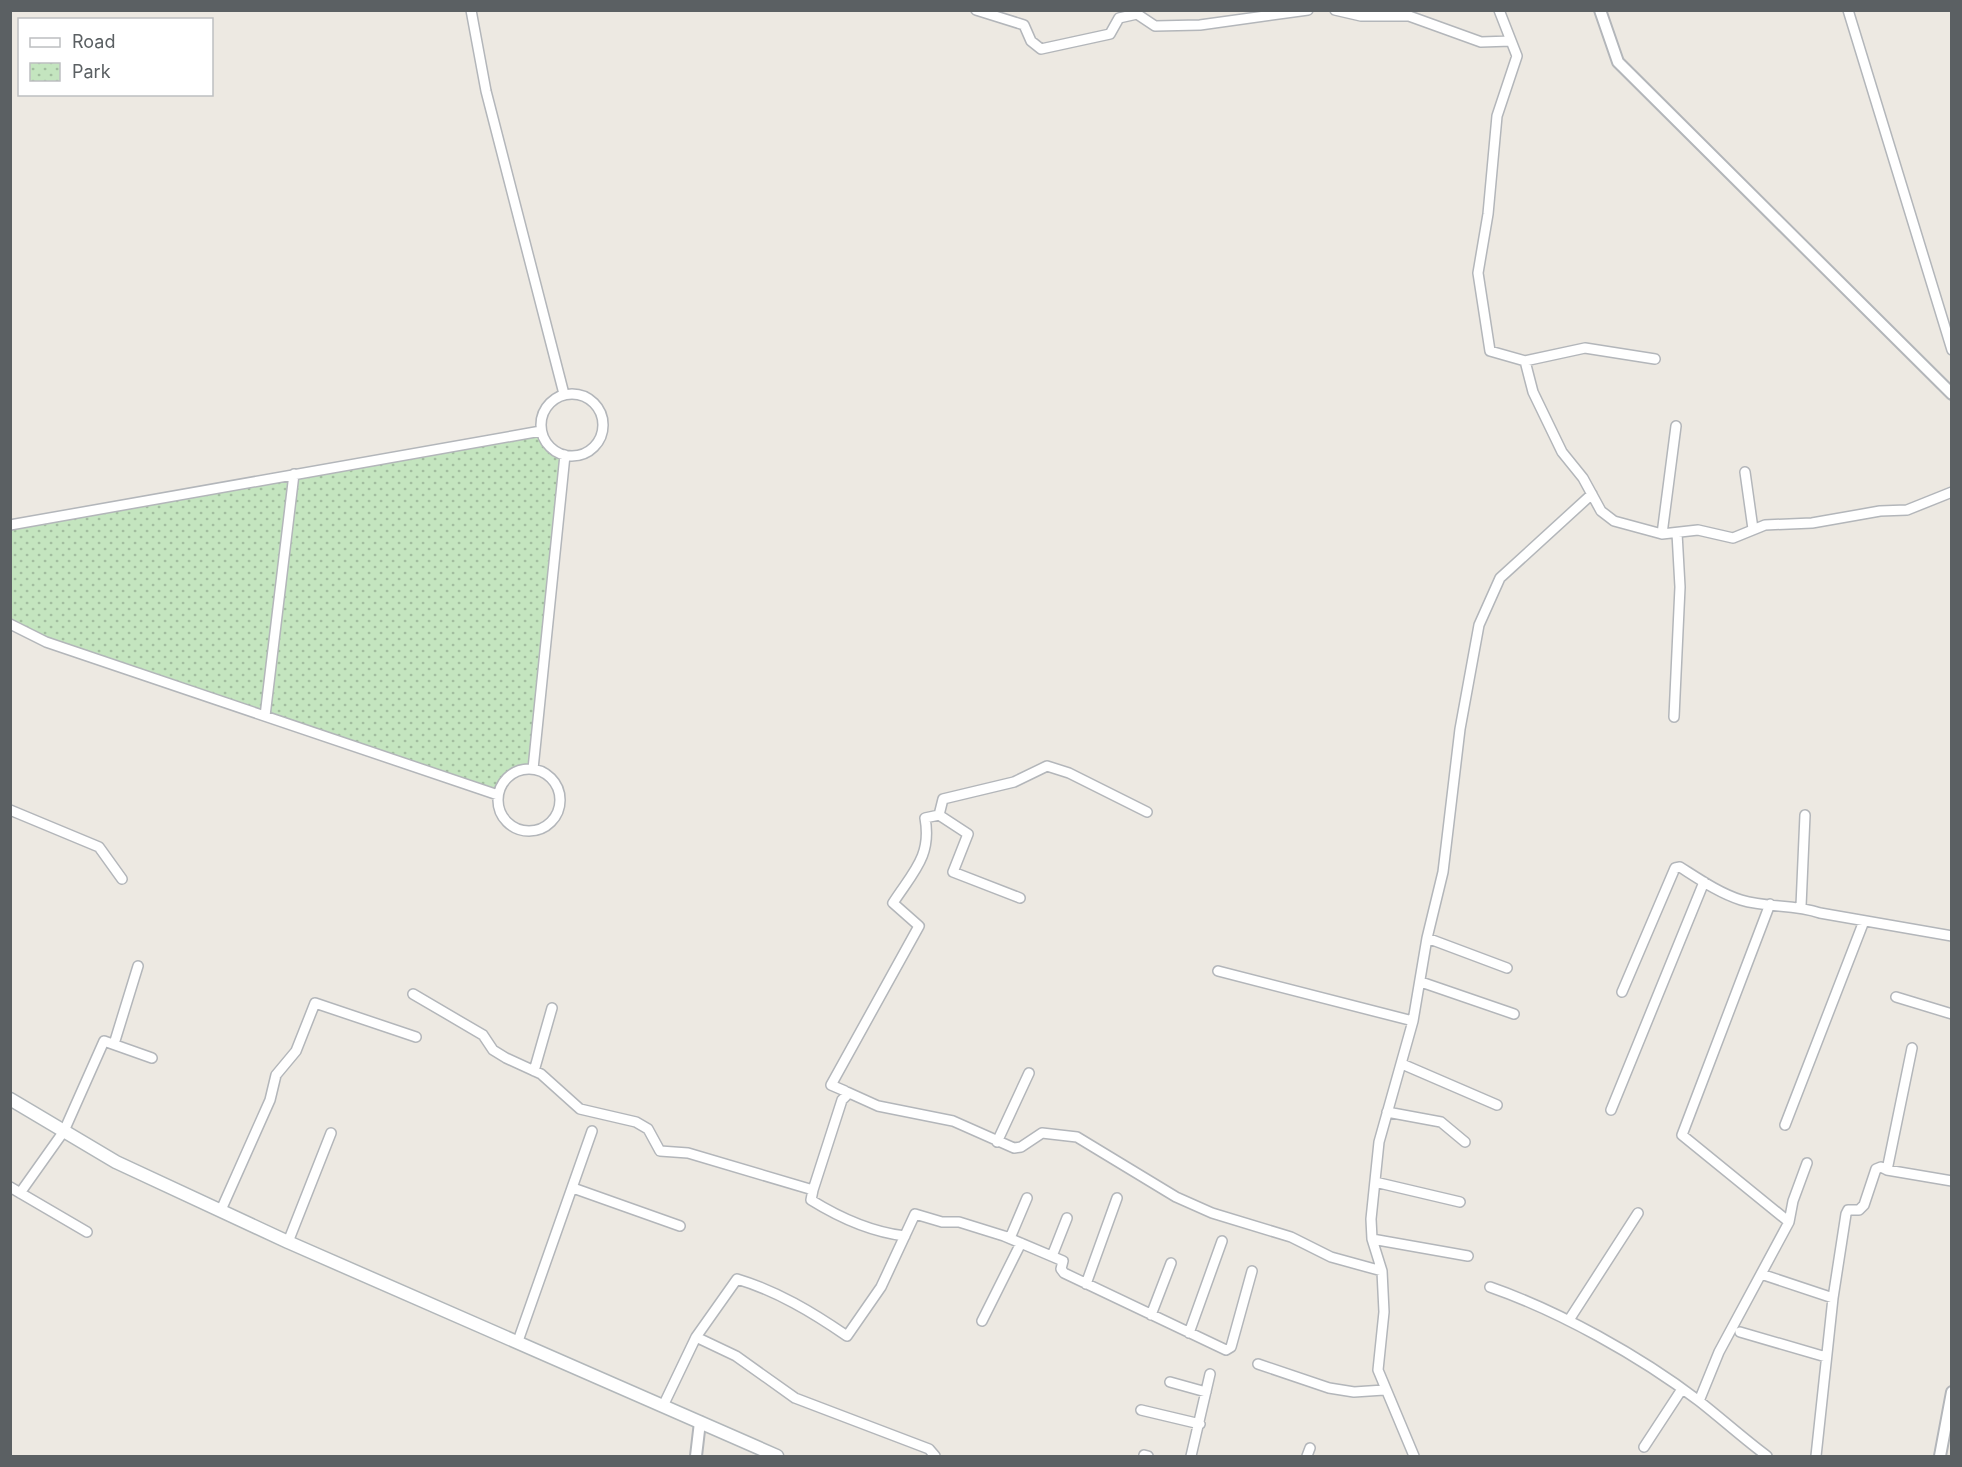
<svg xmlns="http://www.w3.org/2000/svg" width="1962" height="1467" viewBox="0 0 1962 1467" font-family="Inter,sans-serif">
<defs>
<pattern id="park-dots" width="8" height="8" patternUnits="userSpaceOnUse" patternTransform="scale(1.5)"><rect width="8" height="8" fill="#c4e5bf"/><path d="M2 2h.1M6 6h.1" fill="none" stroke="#a2bd9f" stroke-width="1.8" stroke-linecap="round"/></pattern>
</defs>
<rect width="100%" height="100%" fill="#ede9e2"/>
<path fill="url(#park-dots)" d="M 541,431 C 547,444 552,450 565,455 L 533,769 C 514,770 504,777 498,795 L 46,642 L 11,624 L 10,525 Z"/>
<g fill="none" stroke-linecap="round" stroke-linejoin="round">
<g stroke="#b3b6ba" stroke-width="12">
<path id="minor" d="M 471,10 L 486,91 L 564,394
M 976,10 L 1024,25 L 1031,41 L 1041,49 L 1110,34 L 1119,18 L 1137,14 L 1155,26 L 1200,25 L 1308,10
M 1335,10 L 1361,16 L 1409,16 L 1481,42 L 1511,41
M 1499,10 L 1517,56 L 1497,116 L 1488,214 L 1478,273 L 1490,351 L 1525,361 L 1533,392 L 1562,452 L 1583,478 L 1601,511 L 1614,521 L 1662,534 L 1698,530 L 1733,538 L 1765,525 L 1812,523 L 1880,511 L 1907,510 L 1952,492
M 1848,10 L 1952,350
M 1525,361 L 1585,348 L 1655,359
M541 425a31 31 0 1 1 62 0a31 31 0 1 1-62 0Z
M 1745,472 L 1753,529
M 10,525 L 541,431
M 1662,534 L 1676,426
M 10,624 L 46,642 L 498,795
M 265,716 L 294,474
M 1674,717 L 1680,587 L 1677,533
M498 800a31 31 0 1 1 62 0a31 31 0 1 1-62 0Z
M 533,769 L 565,455
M 10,810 L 99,847 L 122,879
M 939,815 L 968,834 L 953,872 L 1020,898
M 1770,904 L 1682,1135 L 1789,1222
M 1801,906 L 1805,815
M 1427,938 L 1507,968
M 1218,971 L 1413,1021
M 1421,982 L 1514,1014
M 1622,992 L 1675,868 L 1680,867 C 1699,879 1719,893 1741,900 C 1767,908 1794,904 1820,913 L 1952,936
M 413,994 L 483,1035 L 493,1050 L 506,1058 L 541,1074 L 580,1109 L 636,1122 L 648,1129 L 660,1151 L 688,1153 L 813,1190 L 811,1200 C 840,1218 871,1232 905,1236
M 1896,997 L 1952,1014
M 114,1044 L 138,966
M 1402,1064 L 1497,1105
M 534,1071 L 552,1008
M 847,1092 L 878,1106 L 953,1121 L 1014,1148 L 1021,1147 L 1042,1133 L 1077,1137 L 1176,1197 L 1212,1213 L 1291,1237 L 1331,1257 L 1382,1271
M 1611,1110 L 1704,882
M 1387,1112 L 1441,1122 L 1465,1142
M 1785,1125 L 1864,921
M 997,1142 L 1029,1073
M 1887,1170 L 1912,1048
M 1375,1182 L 1460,1202
M 10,1187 L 87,1232
M 573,1188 L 680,1226
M 813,1190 L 842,1100 L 846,1096 L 845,1091 L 831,1085 L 919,926 L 893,903 C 913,872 932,856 925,818 L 939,815 L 943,799 L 1014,782 L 1047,766 L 1069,773 L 1147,812
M 20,1193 L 64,1131 L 104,1041 L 152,1058
M 221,1210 L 270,1100 L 276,1075 L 296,1051 L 315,1003 L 416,1037
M 1010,1238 L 1027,1198
M 1372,1239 L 1468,1256
M 288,1242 L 331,1133
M 1052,1256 L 1067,1218
M 1761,1274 L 1833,1298
M 1086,1284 L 1117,1198
M 1490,1287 C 1559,1311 1640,1356 1699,1401 C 1722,1419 1744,1439 1767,1456
M 1151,1315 L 1171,1263
M 1569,1320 L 1638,1213
M 982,1321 L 1021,1243
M 1740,1332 L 1826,1357
M 1189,1333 L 1222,1241
M 696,1337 L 736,1356 L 795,1398 L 929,1449 L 935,1456
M 518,1341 L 592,1131
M 1258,1364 L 1329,1388 L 1354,1392 L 1384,1390
M 1170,1382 L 1206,1392
M 1699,1401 L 1719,1352 L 1789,1222 L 1793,1201 L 1807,1163
M 663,1406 L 696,1337 L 737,1279 C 777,1291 812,1312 847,1336 L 881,1287 L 915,1214 L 942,1222 L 959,1222 L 1004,1236 L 1063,1261 L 1061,1269 L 1064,1273 L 1226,1350 L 1231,1347 L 1252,1271
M 1141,1410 L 1200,1424
M 1644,1447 L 1682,1389
M 1144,1455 L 1148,1456
M 1191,1456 L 1210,1374
M 1307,1456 L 1310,1448
M 1414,1456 L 1378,1370 L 1384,1312 L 1382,1271 L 1372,1239 L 1371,1219 L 1379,1142 L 1413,1021 L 1427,938 L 1443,872 L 1460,729 L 1479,625 L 1500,578 L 1592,494
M 1816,1456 L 1833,1298 L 1846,1214 L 1848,1210 L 1859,1210 L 1864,1205 L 1876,1169 L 1881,1167 L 1887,1170 L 1952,1181"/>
</g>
<g stroke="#b3b6ba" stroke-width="14">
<path id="tertiary" d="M 1600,10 L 1618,62 L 1952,394
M 696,1456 L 700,1422
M 1940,1456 L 1952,1392"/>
</g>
<g stroke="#b2b7ba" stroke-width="15">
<path id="secondary" d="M 10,1099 L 116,1162 L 288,1242 L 777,1456"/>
</g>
<use href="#minor" stroke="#fff" stroke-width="9"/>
<use href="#tertiary" stroke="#fff" stroke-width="10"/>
<use href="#secondary" stroke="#fff" stroke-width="12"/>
</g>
<rect width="1962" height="1467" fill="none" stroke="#5b6063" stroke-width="24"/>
<rect x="18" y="18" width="195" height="78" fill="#ffffff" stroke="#bdbfc1" stroke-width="1.5"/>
<rect x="30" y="38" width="30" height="9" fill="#ffffff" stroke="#bdbfc1" stroke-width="1.5"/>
<text x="72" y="48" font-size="18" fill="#5b6063">Road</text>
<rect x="30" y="63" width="30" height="18" fill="url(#park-dots)" stroke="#bdbfc1" stroke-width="1.5"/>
<text x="72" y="78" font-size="18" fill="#5b6063">Park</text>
</svg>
